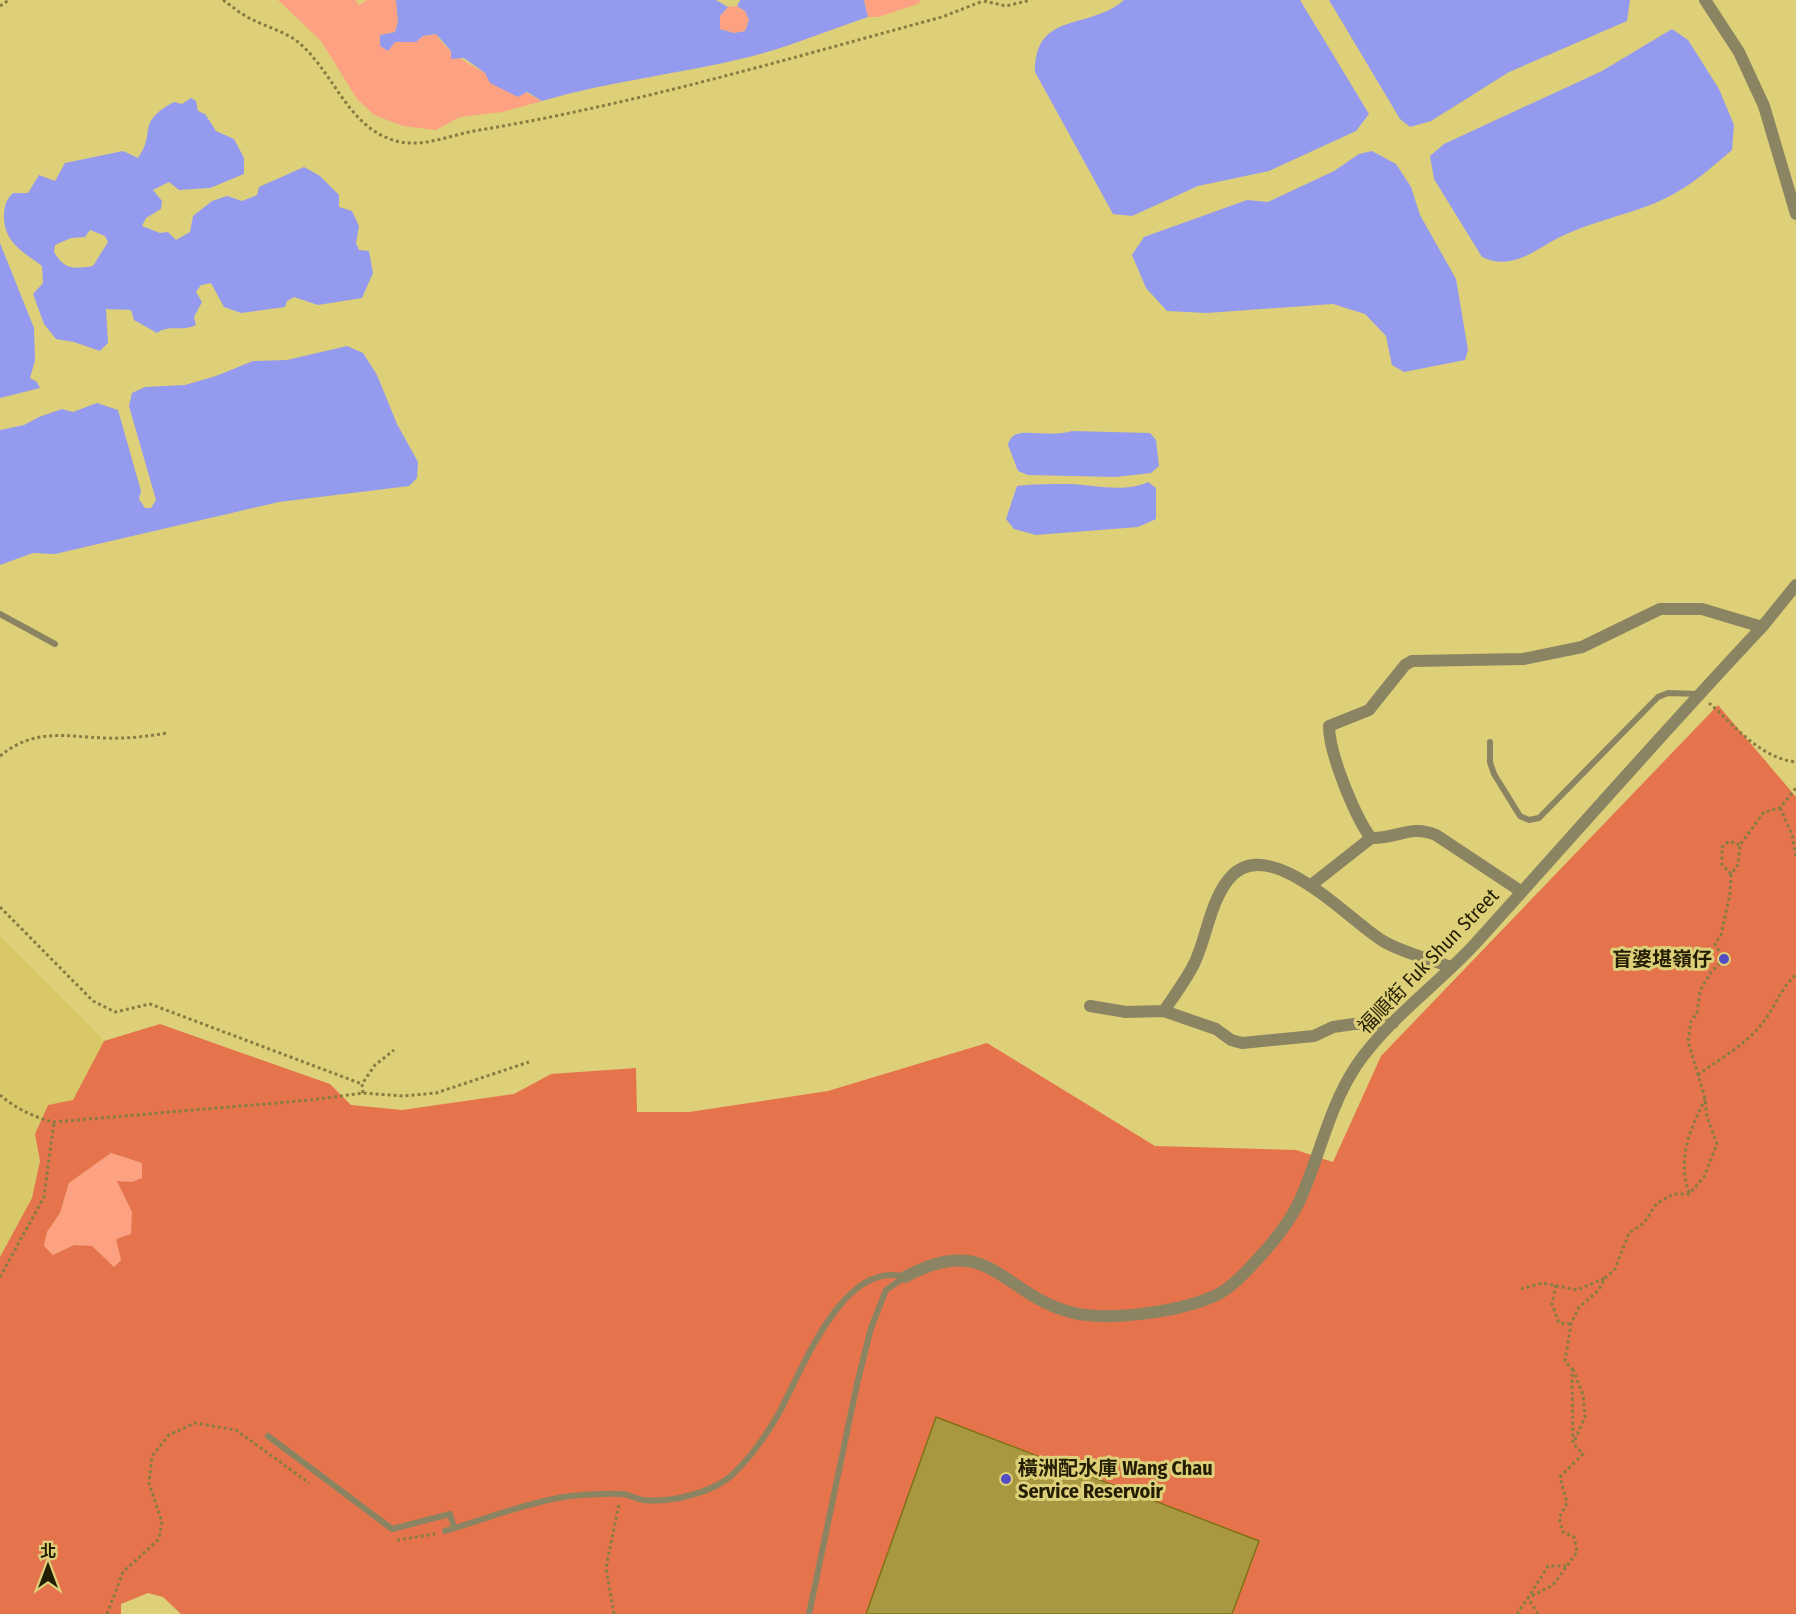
<svg xmlns="http://www.w3.org/2000/svg" width="1796" height="1614" viewBox="0 0 1796 1614" font-family="'Fira Sans Condensed','Noto Sans TC',sans-serif">
<rect width="100%" height="100%" fill="#decf79"/>
<path fill="#d9c868" d="M 0,936 L 104,1041 L 73,1101 L 47,1105 L 35,1134 L 40,1161 L 32,1198 L 0,1257 Z"/>
<path fill="#fca283" d="M 278,0 L 355,0 L 359,5 L 367,0 L 396,0 L 398,22 L 395,32 L 380,35 L 394,42 L 416,42 L 423,36 L 436,34 C 451,63 514,85 542,101 L 503,112 L 460,117 L 436,130 L 403,126 L 374,115 L 357,99 L 321,41 Z
M 864,0 L 921,0 L 918,4 L 878,17 L 868,17 Z
M 737,6 L 745,11 L 749,20 L 745,31 L 734,33 L 720,29 L 720,16 L 728,7 Z
M 111,1153 L 142,1163 L 142,1184 L 117,1181 L 163,1246 L 117,1238 L 121,1260 L 114,1267 L 74,1245 L 53,1255 L 44,1246 L 47,1232 L 60,1213 L 69,1183 Z"/>
<path fill="#e5744d" fill-rule="evenodd" d="M 1718,705 L 1796,797 L 1796,1614 L 181,1614 L 163,1597 L 148,1593 L 121,1604 L 121,1614 L 0,1614 L 0,1257 L 32,1198 L 40,1161 L 35,1134 L 48,1105 L 73,1100 L 104,1041 L 160,1024 L 330,1084 L 351,1105 L 402,1110 L 514,1094 L 551,1074 L 636,1068 L 637,1112 L 689,1112 L 828,1091 L 987,1043 L 1155,1146 L 1296,1150 L 1333,1162 L 1381,1056 ZM 111,1153 L 142,1163 L 142,1178 L 132,1182 L 117,1181 L 132,1212 L 131,1234 L 116,1239 L 121,1260 L 114,1267 L 92,1246 L 74,1245 L 53,1255 L 44,1246 L 47,1232 L 60,1213 L 69,1183 Z"/>
<path fill="#949bee" fill-rule="evenodd" d="M 396,0 L 716,0 L 728,7 L 720,16 L 720,29 L 734,33 L 745,31 L 749,20 L 745,11 L 737,6 L 740,0 L 864,0 L 868,17 C 829,30 789,47 749,57 C 680,74 610,81 542,101 L 527,92 L 518,97 L 490,83 L 485,73 L 464,58 L 451,59 L 451,51 L 436,34 L 423,36 L 416,42 L 395,42 L 388,51 L 380,46 L 380,35 L 395,32 L 398,22 Z
M 1124,0 L 1300,0 L 1369,114 L 1356,131 L 1269,171 L 1198,186 L 1132,216 L 1113,214 L 1035,72 C 1035,10 1089,31 1124,0 Z
M 1329,0 L 1630,0 L 1627,21 L 1509,72 L 1431,121 L 1410,127 L 1400,119 Z
M 1672,29 L 1688,40 L 1719,89 L 1734,125 L 1732,150 C 1708,171 1683,192 1653,204 C 1622,216 1588,223 1558,238 C 1533,251 1512,271 1482,257 L 1434,179 L 1430,156 L 1444,144 L 1602,71 Z
M 191,98 L 196,101 L 198,111 L 205,114 L 216,131 L 234,139 L 244,158 L 244,174 L 210,188 L 179,190 L 169,182 L 153,190 L 162,201 L 161,209 L 146,218 L 142,226 L 160,233 L 168,232 L 176,240 L 190,232 L 193,216 L 212,201 L 227,196 L 242,201 L 257,195 L 259,187 L 304,167 L 320,176 L 339,195 L 339,207 L 352,211 L 359,226 L 356,243 L 359,250 L 369,251 L 373,273 L 362,298 L 318,305 L 294,297 L 287,301 L 285,307 L 241,313 L 224,307 L 211,283 L 201,285 L 196,292 L 202,302 L 194,317 L 196,325 C 183,332 169,324 157,333 L 134,320 L 131,310 L 106,309 L 108,343 L 100,351 L 74,342 L 56,339 L 44,324 L 33,294 L 43,283 L 42,266 C 22,251 3,242 4,214 C 5,204 6,200 13,193 L 28,193 L 39,175 L 55,181 L 65,163 L 123,151 L 138,158 C 157,132 135,123 174,102 L 182,104 ZM 90,230 L 105,236 L 108,242 L 93,266 C 73,269 65,270 54,252 L 55,245 L 71,238 L 85,237 Z
M 1372,151 L 1396,164 L 1411,187 L 1420,215 L 1456,279 L 1468,350 L 1465,360 L 1404,372 L 1392,365 L 1386,336 L 1365,314 L 1333,304 L 1207,313 L 1167,311 L 1146,288 L 1132,255 L 1144,237 L 1247,200 L 1268,202 L 1334,171 L 1359,154 Z
M 0,243 L 34,328 L 35,360 L 30,378 L 37,382 L 40,388 L 0,398 Z
M 347,346 L 363,353 L 377,375 L 397,424 L 418,462 L 417,478 L 409,486 L 279,502 L 55,554 L 33,553 L 0,565 L 0,430 L 24,425 L 39,417 L 62,409 L 73,412 L 97,403 L 118,410 L 141,491 L 139,499 L 145,508 L 151,508 L 156,500 L 129,406 L 132,393 L 145,387 L 185,385 L 216,376 L 253,361 L 287,360 Z
M 1072,431 L 1150,433 L 1156,440 L 1159,466 L 1151,473 L 1116,477 L 1028,475 L 1018,471 L 1008,445 C 1009,441 1011,436 1017,434 C 1028,430 1054,437 1072,431 Z
M 1148,482 L 1156,488 L 1156,519 L 1138,527 L 1036,535 L 1014,529 L 1006,519 L 1017,486 C 1034,484 1052,484 1069,484 C 1095,485 1125,493 1148,482 Z"/>
<path fill="#a89842" stroke="#817212" stroke-width="1.5" d="M 936,1417 L 1259,1541 L 1232,1614 L 866,1614 Z"/>
<g fill="none" stroke-linecap="round" stroke-linejoin="round">
<path stroke="#877d42" stroke-width="3" stroke-dasharray="3 3" stroke-linecap="butt" d="M 223,0 C 233,7 242,15 253,20 C 267,27 286,32 298,42 C 333,71 346,123 390,139 C 418,150 447,136 474,131 C 633,105 787,59 942,17 L 983,1
M 984,1 L 1006,6 L 1031,0
M 0,6 L 9,0
M 1709,703 C 1735,726 1760,758 1796,762
M 0,756 C 36,727 65,737 107,738 C 128,739 148,736 168,733
M 1780,808 L 1792,834 L 1796,857
M 1731,874 L 1722,865 L 1722,847 L 1729,841 L 1740,845
M 0,907 L 93,1001 L 115,1012 L 150,1004 L 362,1084
M 1698,1075 C 1718,1060 1745,1045 1761,1025 C 1774,1010 1780,988 1796,975
M 363,1093 L 362,1084 L 375,1065 L 394,1050
M 0,1095 C 15,1108 35,1118 54,1122 L 311,1100 L 363,1093 L 403,1096 L 436,1093 L 529,1062
M 1689,1193 C 1677,1159 1690,1130 1705,1099
M 0,1277 L 44,1197 L 54,1122
M 1556,1285 L 1552,1304 L 1559,1323 L 1571,1324
M 1521,1289 L 1542,1283 L 1577,1290 L 1605,1278
M 1573,1369 L 1583,1395 L 1585,1417 L 1574,1442
M 397,1540 L 435,1534
M 107,1614 L 123,1572 L 159,1539 L 162,1522 L 149,1483 L 152,1456 L 169,1435 L 195,1423 L 236,1430 L 309,1483
M 614,1614 L 606,1568 L 619,1504
M 1517,1614 L 1528,1598 L 1553,1585 L 1577,1552 L 1574,1537 L 1563,1532 L 1559,1518 L 1567,1503 L 1560,1477 L 1583,1454 L 1573,1443 L 1572,1369 L 1565,1361 L 1571,1324 L 1579,1307 L 1598,1291 L 1605,1278 L 1615,1269 L 1629,1233 L 1644,1223 L 1657,1203 L 1674,1194 L 1689,1194 L 1704,1177 L 1717,1144 L 1707,1117 L 1705,1098 L 1688,1041 L 1691,1021 L 1697,1013 L 1700,991 L 1711,972 L 1724,959 L 1715,944 L 1721,935 L 1730,894 L 1731,874 L 1738,865 L 1740,845 L 1764,812 L 1780,808 L 1796,788
M 1538,1614 L 1528,1598 L 1548,1566 L 1566,1566"/>
<path stroke="#8a8462" stroke-width="6" d="M 0,614 L 55,644
M 1490,742 L 1490,762 L 1494,774 L 1520,816 L 1529,820 L 1539,818 L 1658,697 L 1668,693 L 1698,694
M 268,1436 L 392,1529 L 450,1514 L 453,1524
M 445,1531 C 482,1520 520,1505 558,1498 C 572,1495 606,1493 621,1494 C 629,1494 636,1499 643,1500 C 670,1503 713,1493 733,1474 C 752,1456 766,1436 779,1413 C 802,1371 842,1259 905,1277
M 809,1614 L 857,1384 L 871,1328 L 886,1290 L 905,1277"/>
<path stroke="#8a8462" stroke-width="12" d="M 1705,0 L 1739,52 L 1764,106 L 1796,214
M 1310,886 L 1371,838
M 1522,892 L 1436,835 C 1410,824 1398,839 1371,838 C 1355,817 1329,753 1329,726 L 1369,710 L 1405,665 L 1412,661 L 1523,659 L 1582,647 L 1660,609 L 1702,609 L 1762,627
M 1090,1006 L 1126,1012 L 1164,1011 L 1216,1029 L 1231,1040 L 1242,1043 L 1314,1036 L 1333,1027 L 1354,1024 L 1393,1023
M 1164,1011 C 1174,996 1186,980 1194,964 C 1207,937 1209,905 1228,880 C 1267,829 1349,921 1383,941 C 1403,953 1430,959 1451,967
M 905,1277 C 989,1231 1001,1293 1070,1312 C 1107,1322 1177,1312 1212,1297 C 1228,1291 1243,1275 1254,1263 C 1272,1244 1289,1224 1300,1200 C 1320,1155 1329,1107 1356,1066 C 1388,1019 1436,986 1474,945 C 1570,839 1664,731 1762,627 L 1796,585"/>
</g>
<g fill="#524dc4" stroke="#decf79" stroke-width="2">
<circle cx="1724" cy="959" r="6"/>
<circle cx="1006" cy="1479" r="6"/>
</g>
<g text-anchor="middle" dominant-baseline="central" stroke-width="6" stroke-linejoin="round" paint-order="stroke">
<g font-size="20" font-weight="bold" fill="#231e03" stroke="#decf79" text-anchor="end">
<text x="1712" y="959">盲婆堪嶺仔</text>
<text x="1018" y="1468" text-anchor="start">橫洲配水庫 Wang Chau<tspan x="1018" dy="23">Service Reservoir</tspan></text>
</g>
<g font-size="20" fill="#231e03" stroke="#decf79">
<text transform="translate(1428 961) rotate(-46)">福順街 Fuk Shun Street</text>
</g>
</g>
<g transform="translate(48 1566)" stroke="#decf79" stroke-width="4.5" paint-order="stroke">
<path d="M0-4.5L10 22L0 15L-10 22Z" fill="#231e03"/>
<text y="-9" font-size="16" font-weight="bold" text-anchor="middle" fill="#231e03">北</text>
</g>
</svg>
